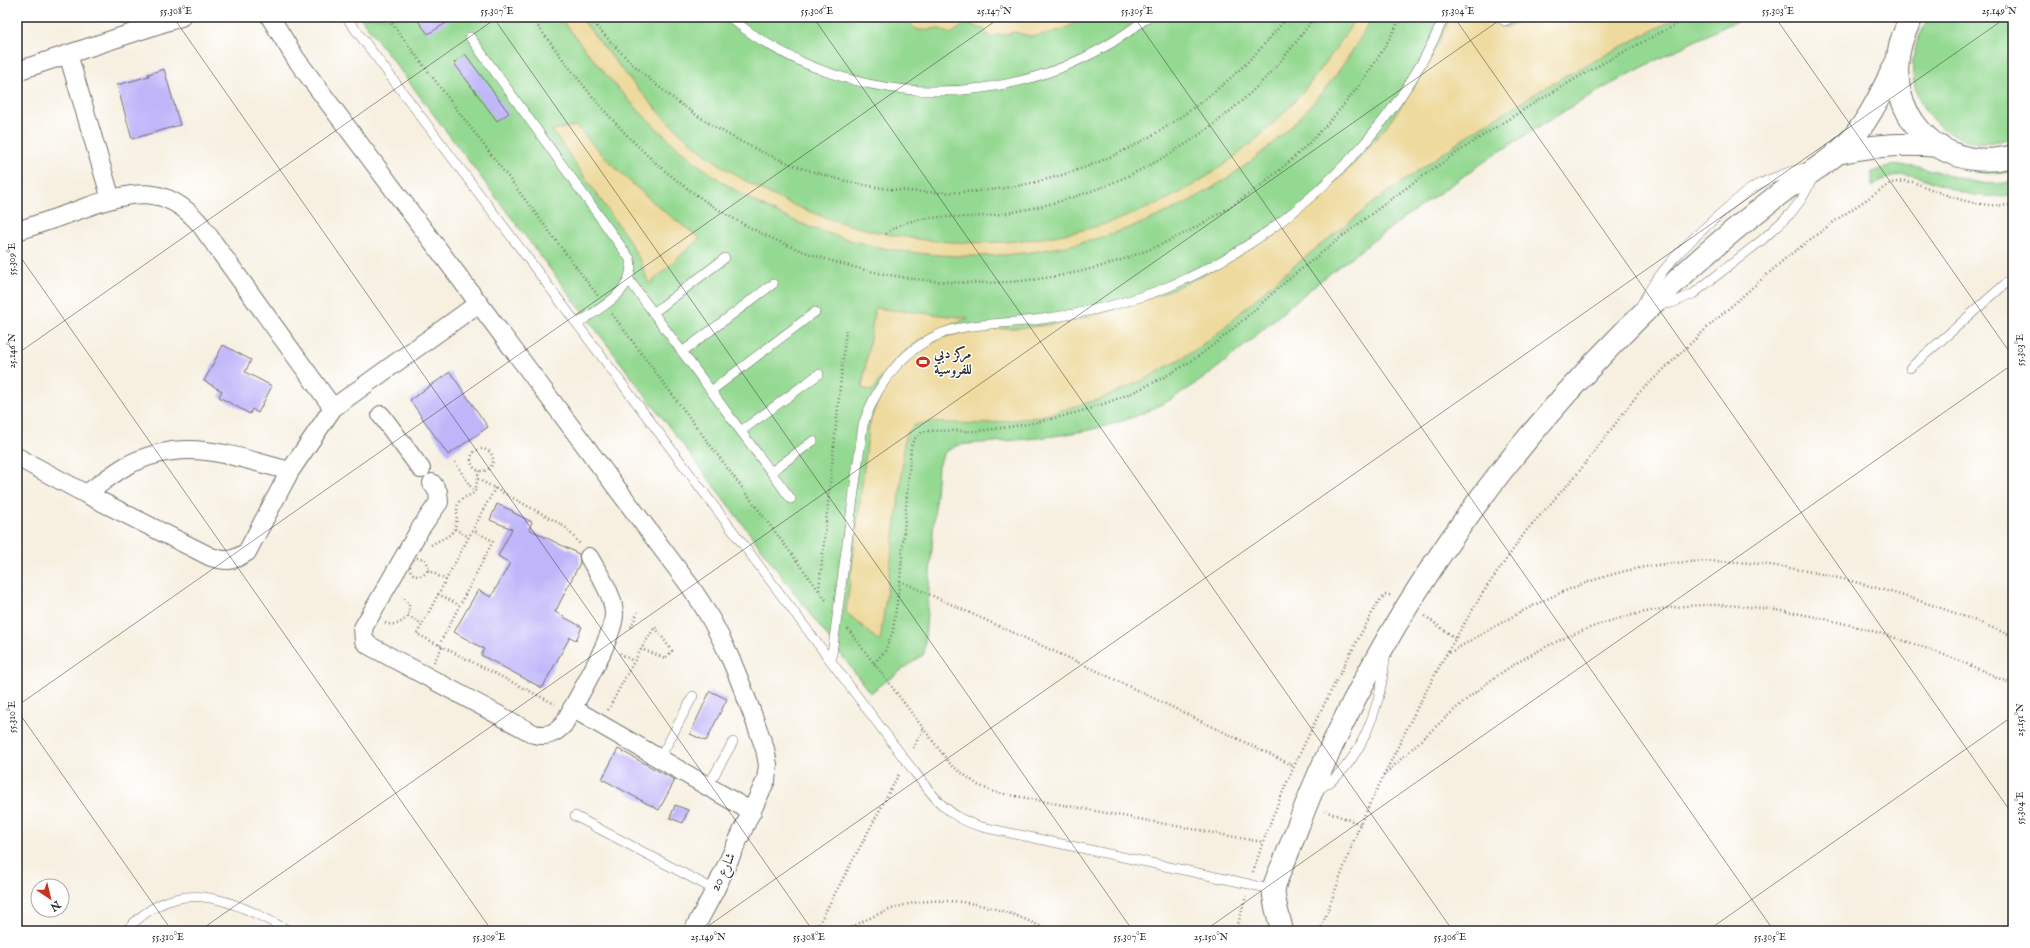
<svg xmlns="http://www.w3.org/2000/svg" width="2030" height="948" viewBox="0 0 2030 948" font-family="'IM FELL English',Amiri,serif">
<rect width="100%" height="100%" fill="#fff"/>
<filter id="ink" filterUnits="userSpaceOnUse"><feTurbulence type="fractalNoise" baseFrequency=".025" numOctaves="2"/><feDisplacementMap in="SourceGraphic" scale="8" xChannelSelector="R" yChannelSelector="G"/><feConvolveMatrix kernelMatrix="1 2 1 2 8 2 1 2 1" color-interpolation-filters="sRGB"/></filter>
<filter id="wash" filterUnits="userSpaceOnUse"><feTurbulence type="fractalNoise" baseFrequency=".012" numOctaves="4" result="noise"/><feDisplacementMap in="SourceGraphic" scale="16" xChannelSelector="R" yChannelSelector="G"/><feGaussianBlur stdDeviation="0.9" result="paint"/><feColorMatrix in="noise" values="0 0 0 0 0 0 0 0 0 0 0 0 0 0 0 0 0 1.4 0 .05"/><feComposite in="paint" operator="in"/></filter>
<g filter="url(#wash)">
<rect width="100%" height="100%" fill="#f7f0e1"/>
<path fill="#94d992" stroke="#60825e" d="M 360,17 L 1745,17 C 1685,45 1626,74 1570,108 C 1496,151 1427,201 1358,252 C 1330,273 1302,295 1276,318 C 1235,354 1197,389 1146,412 C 1087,438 1021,439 958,445 L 945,452 L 938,466 L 924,654 L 870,693 Z
M 1931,17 L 2013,17 L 2013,137 C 1939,165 1882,80 1931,17 Z
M 2013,164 L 2013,171 C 1997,175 1976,175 1962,165 Z
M 1904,165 C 1941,167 1975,192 2013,181 L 2013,195 C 1995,197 1975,197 1958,191 C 1921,180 1909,163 1872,187 L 1872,172 L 1888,166 Z"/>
<path fill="#eeda9e" stroke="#8c8264" d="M 560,17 L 580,17 C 623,71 662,124 719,164 C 867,266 1078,272 1225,164 C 1279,125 1322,74 1356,17 L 1372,17 C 1255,241 967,322 748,198 C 671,153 613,87 560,17 Z
M 913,17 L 1083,17 C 1077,27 1042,36 1031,36 C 1024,36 1019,32 1012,32 L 1006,35 L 998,34 L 993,38 L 989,37 L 984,29 L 978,28 L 968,22 L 951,34 L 938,28 C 929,30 917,33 911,25 Z
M 1450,17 L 1491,17 C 1503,33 1511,28 1524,17 L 1678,17 L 1556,81 L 1473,132 L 1385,194 L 1343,227 L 1273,283 L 1219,332 L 1195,350 L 1146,379 L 1100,399 L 1038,417 L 981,424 L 927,422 L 913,426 L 905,436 L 904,443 L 901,483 L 880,642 L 846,612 L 870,421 C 881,388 902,356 935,341 C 965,327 998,330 1031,327 C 1051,325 1071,321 1090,316 C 1244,280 1390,165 1450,17 Z
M 576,126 C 613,168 654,206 700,238 L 649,284 L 640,260 L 628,239 L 552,130 Z
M 875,308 L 968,318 C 925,335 896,349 873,391 L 862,388 Z"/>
<g id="blocks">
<path fill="#c0b5f9" d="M 415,17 L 456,17 L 428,34 Z
M 465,54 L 509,113 L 497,121 L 454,63 Z
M 164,69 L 180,125 L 132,139 L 117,85 L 149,76 L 148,74 Z
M 223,345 L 251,360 L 245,372 L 272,386 L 258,413 L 252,409 L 250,414 L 219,397 L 222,391 L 204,381 Z
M 450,372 L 488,427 L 448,455 L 410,400 Z
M 497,504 L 513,511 L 512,512 L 532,522 L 529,529 L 579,554 L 580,563 L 555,612 L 582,627 L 576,640 L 570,637 L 542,688 L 481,655 L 484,649 L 454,632 L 478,590 L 491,597 L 510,563 L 498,556 L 512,529 L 490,520 Z
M 710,691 L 727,699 L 706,741 L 690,734 Z
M 618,749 L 675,780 L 659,810 L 602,779 Z
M 675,805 L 688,810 L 683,823 L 670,818 Z"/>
</g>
</g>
<g filter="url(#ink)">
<use href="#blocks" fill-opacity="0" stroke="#72706b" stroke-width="1"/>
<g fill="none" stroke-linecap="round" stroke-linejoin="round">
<g stroke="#72706b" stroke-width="10">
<path id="lane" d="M 346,17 L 906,761 C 929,790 944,817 982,827 L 1249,884 L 1273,890
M 730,17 C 752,36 778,51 804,63 C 918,113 1052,95 1148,17
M 1498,17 L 1505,21 L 1514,17
M 470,37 L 630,259 C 637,291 599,308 577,324
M 629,280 L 791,499
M 1641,305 C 1659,270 1684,247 1712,221 C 1726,209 1740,195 1757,185 C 1772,178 1787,172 1803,168
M 1657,305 L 1672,303 L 1693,294 L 1762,240 L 1790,214 L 1801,200 L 1814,176
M 653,313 L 725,258
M 682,352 L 773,284
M 1910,368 L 2013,277
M 711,391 L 815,312
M 741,431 L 819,374
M 771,472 L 813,441
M 831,661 L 863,425 C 878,380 911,338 960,328 C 986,323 1015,323 1042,319 C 1086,313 1129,303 1170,286 C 1287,237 1395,134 1444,17
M 660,758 L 693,696
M 708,786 L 733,742
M 1317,790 C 1361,768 1381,704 1385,659
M 575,816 L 715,890
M 126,931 C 178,873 231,899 289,931
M 652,931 L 660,931"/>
</g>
<g stroke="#72706b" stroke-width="20">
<path id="street" d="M 270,17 L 296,59 L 690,586 C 725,635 745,693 765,749 L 768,765 L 766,780 L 715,890 L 693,931
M 68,54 L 111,199
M 17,71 L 181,17
M 17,231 C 39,224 62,216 84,208 C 130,192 164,182 200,224 L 333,408
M 381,415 L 421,469
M 17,457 L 86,494 L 211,557 C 227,562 233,561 247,552 L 290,471 L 333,408 L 479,303
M 432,483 L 438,492 L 439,502 L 420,529 L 363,628 L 364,641 L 370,646 L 534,734 C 547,737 555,734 564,724 C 576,700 615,636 614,613 C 613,593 598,574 589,557
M 86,494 C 99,485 112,474 126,466 C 185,435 231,456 290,471
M 572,708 L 752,812"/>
</g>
<g stroke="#72706b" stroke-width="24">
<path id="secondary" d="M 1912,17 C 1868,92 1928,179 2013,156
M 1837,153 C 1872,145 1904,143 1939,146
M 1282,931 C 1280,920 1272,898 1274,888 C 1276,878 1282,867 1286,857 C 1296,832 1305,806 1316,781 C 1397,593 1521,428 1669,288 C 1705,253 1743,222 1782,192 C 1804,176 1830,162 1848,143 C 1870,120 1882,91 1896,63"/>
</g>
<path stroke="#72706b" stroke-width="2.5" stroke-dasharray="1 3" stroke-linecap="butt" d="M 387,17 L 598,296
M 531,17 C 588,93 634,156 716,208 C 837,285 1000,306 1135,255 C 1248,213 1347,125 1401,17
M 589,17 C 741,202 1000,256 1197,105 C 1231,80 1261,51 1287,17
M 886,234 C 916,209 958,221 994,215 C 1124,197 1241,127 1314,17
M 612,314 L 826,600
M471 460a11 11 0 1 1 22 0a11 11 0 1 1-22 0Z
M 455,462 L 474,492
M 478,479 L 557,522 L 566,528 L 580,544
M 495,488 L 417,634 L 555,704
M 455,529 L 469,537
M 431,545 C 448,535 456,537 457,514 C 457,510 457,505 459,502 C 462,497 470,496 475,492 L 479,471
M410 567a9 9 0 1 1 18 0a9 9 0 1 1-18 0Z
M 428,570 L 446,580
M 900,581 L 1095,670 L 1294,766
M 819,590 L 846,329
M 438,594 L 459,605
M 408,616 L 422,624
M 1425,616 L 1455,638
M 385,623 C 394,626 401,624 408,616 L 409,605 L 402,596
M 631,627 L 638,612
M 848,629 L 951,765 L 978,785 L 994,792 L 1010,795 L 1262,842
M 439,645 L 493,541 L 473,530
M 620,653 L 633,661
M 1446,655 C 1494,627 1540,598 1594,580 C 1696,546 1793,563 1894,593 C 1934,605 1975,619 2013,637
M 434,662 L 442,647
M 874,663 L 885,651 L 893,631 L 900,580 L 911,446 C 913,440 917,435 923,432 C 931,429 965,432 977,431 C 1046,424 1112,407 1173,372 C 1214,349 1248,315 1283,284 C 1303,267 1324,251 1344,235 C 1452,150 1569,77 1692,17
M 608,710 C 623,682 637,654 655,627 L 672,651 L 665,658 L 641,649
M 913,748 L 923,730
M 1383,776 C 1422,740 1460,701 1504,671 C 1554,638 1616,614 1676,607 C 1776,595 1924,640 2013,685
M 1325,811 L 1360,824
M 1253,872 C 1283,777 1331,690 1378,602 L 1385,595 L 1392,595
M 815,931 L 899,774
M 845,931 C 866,919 889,908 913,903 C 958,895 1009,909 1049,931
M 1236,931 L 1246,896
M 1320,931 L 1360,824 L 1416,710 L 1445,656 L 1482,594 L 1526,531 L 1578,473 L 1638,394 L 1711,324 L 1787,257 L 1839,218 L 1891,183 L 1905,181 L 1913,182 C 1949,196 1973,208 2013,205"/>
<use href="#lane" stroke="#fff" stroke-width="9"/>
<use href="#street" stroke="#fff" stroke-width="18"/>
<use href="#secondary" stroke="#fff" stroke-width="22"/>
</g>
</g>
<path fill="none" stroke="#2b2b2b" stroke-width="1" stroke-opacity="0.45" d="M 173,17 L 813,931M 493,17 L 1133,931M 813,17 L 1453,931M 1134,17 L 1774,931M 1454,17 L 2013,815M 1775,17 L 2013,357M 17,252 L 492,931M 17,354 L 498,17M 17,706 L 1001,17M 17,710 L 172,931M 199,931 L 1504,17M 701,931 L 2007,17M 1204,931 L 2013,364M 1707,931 L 2013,716"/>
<defs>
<g id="stadium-bare" transform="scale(1.08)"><path d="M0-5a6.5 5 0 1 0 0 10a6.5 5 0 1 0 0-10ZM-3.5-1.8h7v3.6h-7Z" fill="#c8321e" stroke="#fff" stroke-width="2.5" paint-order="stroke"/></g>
</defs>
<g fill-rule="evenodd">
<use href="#stadium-bare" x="923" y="362"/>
</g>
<g text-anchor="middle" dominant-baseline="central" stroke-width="3" stroke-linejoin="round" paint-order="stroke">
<g font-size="14" font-weight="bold" fill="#2b2b2b" stroke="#fff" text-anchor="start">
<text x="934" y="354">مركز دبي<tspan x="934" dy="16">للفروسية</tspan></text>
</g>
<g font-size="14" fill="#2b2b2b" stroke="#fff">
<text transform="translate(723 872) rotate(-64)">شارع 20</text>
</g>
</g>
<rect width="2030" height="948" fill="none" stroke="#fff" stroke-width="44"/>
<g transform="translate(50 898) rotate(145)"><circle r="19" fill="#ffffff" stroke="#aaaaaa"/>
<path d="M0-3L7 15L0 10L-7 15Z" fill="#c8321e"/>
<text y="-6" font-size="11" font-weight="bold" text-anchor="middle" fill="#2b2b2b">N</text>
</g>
<rect x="22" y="22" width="1986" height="904" fill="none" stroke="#2b2b2b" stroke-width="1.5"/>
<g font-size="10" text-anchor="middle" fill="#2b2b2b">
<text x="176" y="14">55.308°E</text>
<text x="497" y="14">55.307°E</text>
<text x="817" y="14">55.306°E</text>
<text x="994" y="14">25.147°N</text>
<text x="1137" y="14">55.305°E</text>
<text x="1458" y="14">55.304°E</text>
<text x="1778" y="14">55.303°E</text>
<text x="1999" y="14">25.149°N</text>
<text transform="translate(11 259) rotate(-90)" y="4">55.309°E</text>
<text transform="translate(2019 350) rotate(-90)" y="4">55.303°E</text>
<text transform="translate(11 351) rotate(-90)" y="4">25.146°N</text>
<text transform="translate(11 717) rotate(-90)" y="4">55.310°E</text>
<text transform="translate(2019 720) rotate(-90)" y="4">25.151°N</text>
<text transform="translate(2019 808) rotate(-90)" y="4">55.304°E</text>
<text x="168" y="940">55.310°E</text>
<text x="489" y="940">55.309°E</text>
<text x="708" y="940">25.149°N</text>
<text x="809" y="940">55.308°E</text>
<text x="1130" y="940">55.307°E</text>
<text x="1211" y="940">25.150°N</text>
<text x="1450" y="940">55.306°E</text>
<text x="1770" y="940">55.305°E</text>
</g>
</svg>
